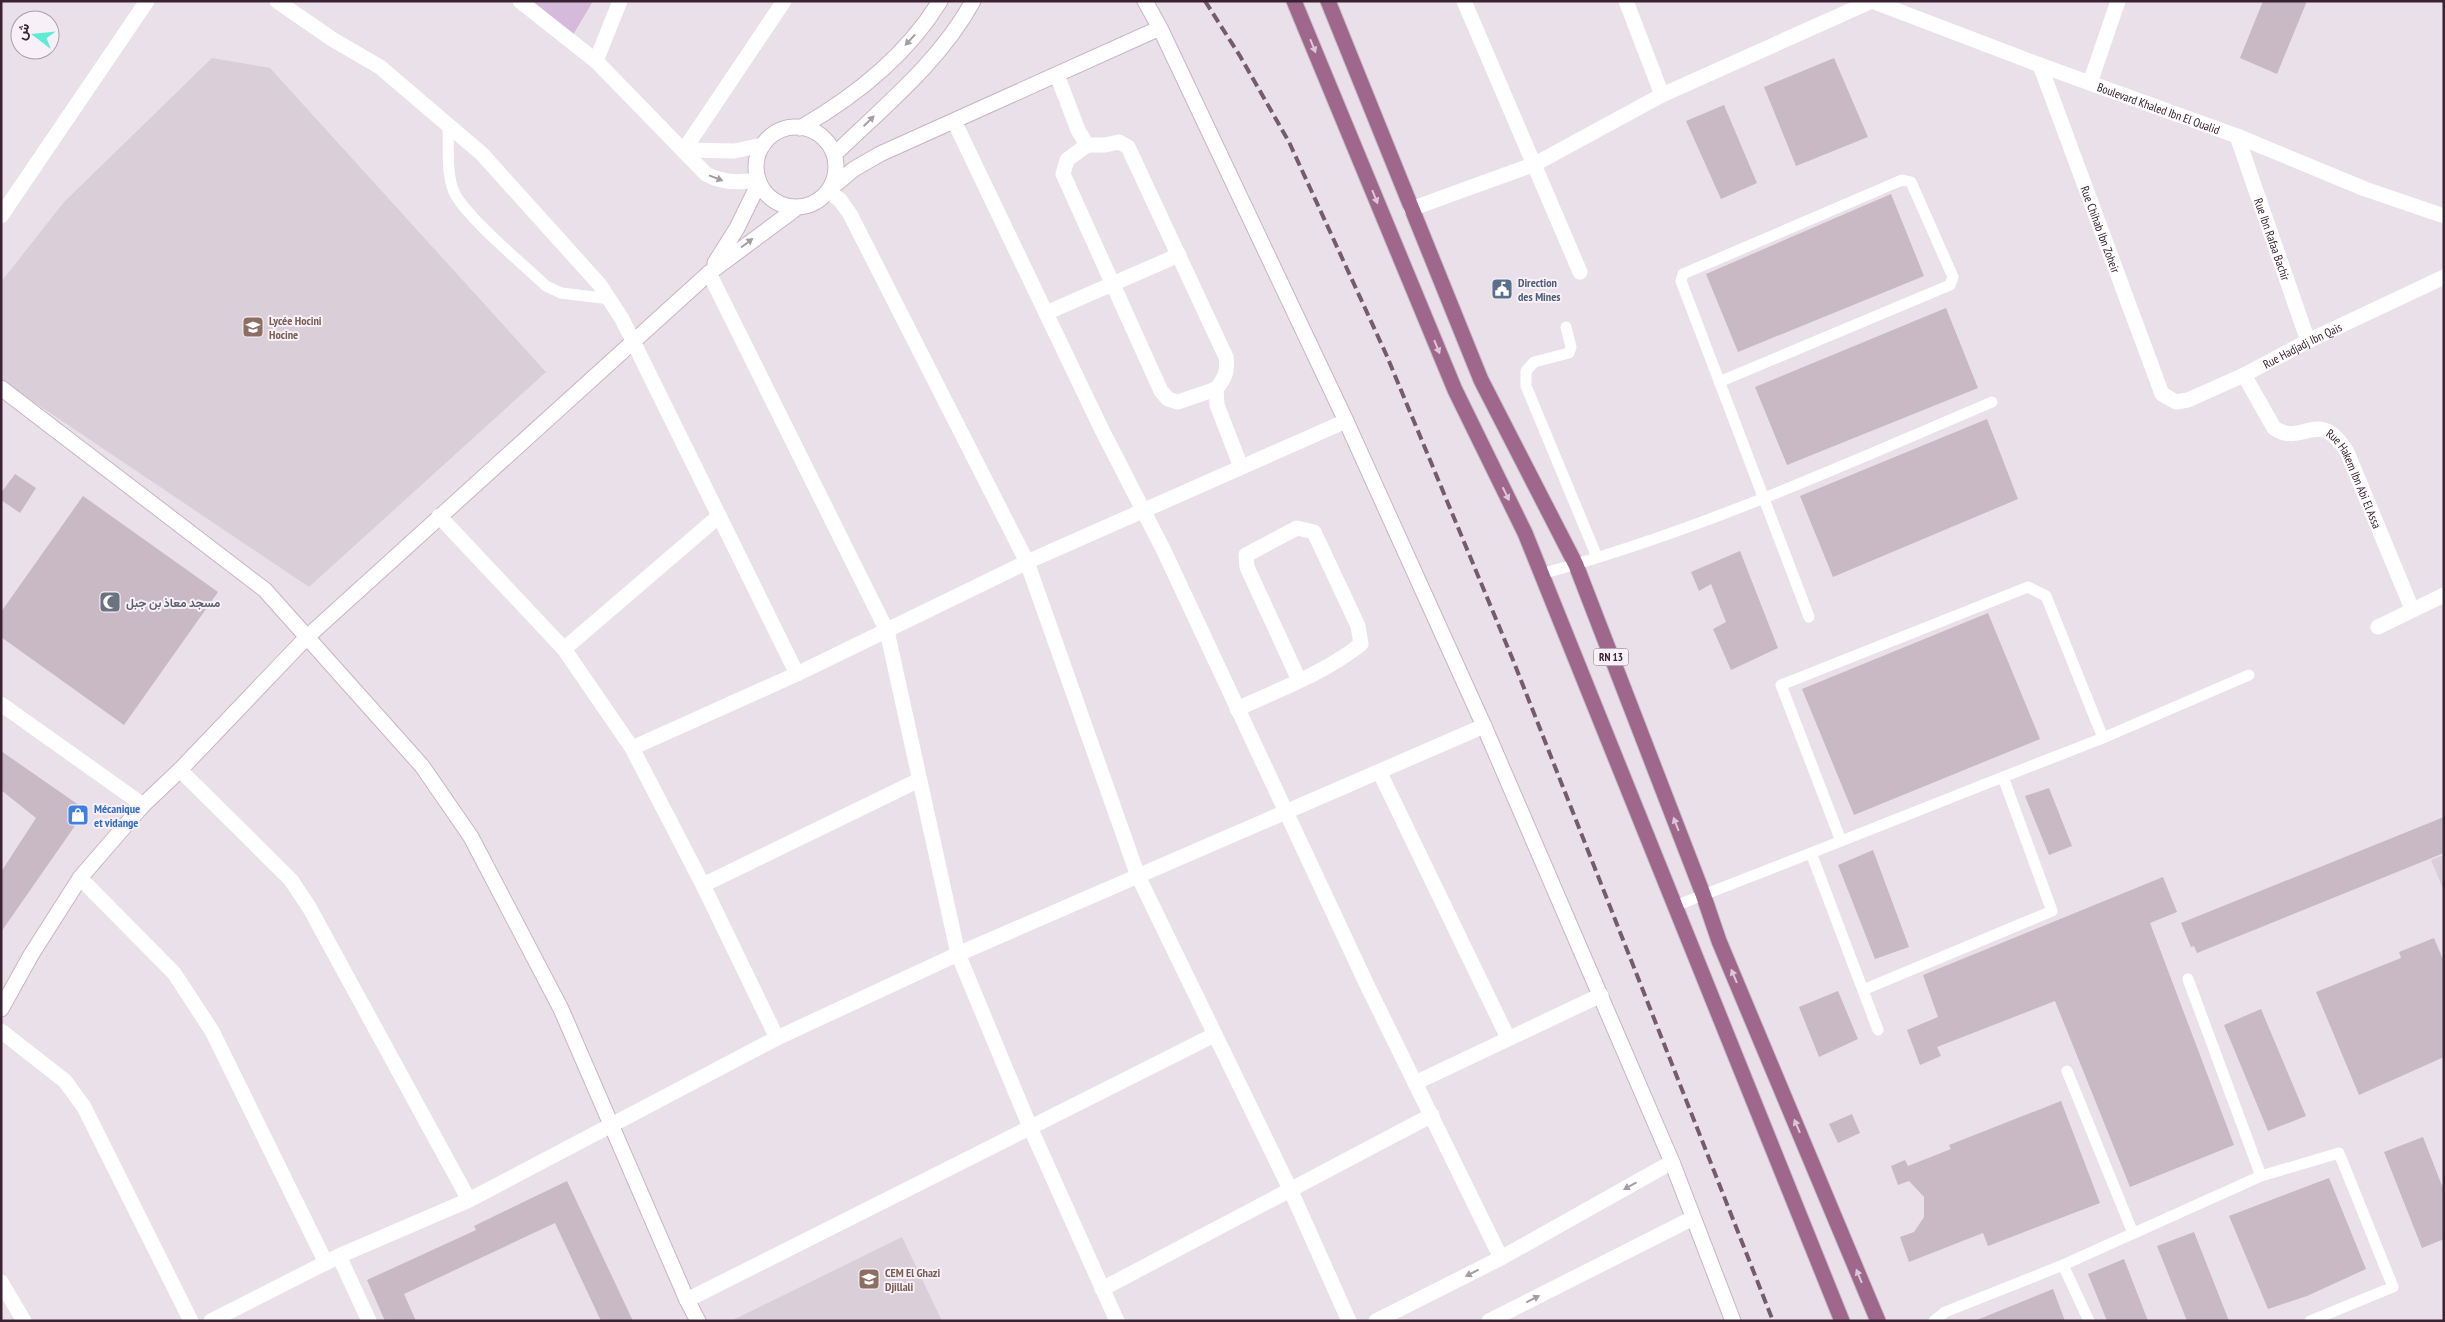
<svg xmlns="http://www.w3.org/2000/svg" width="2445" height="1322" viewBox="0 0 2445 1322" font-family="'PT Sans Narrow',Vazirmatn,sans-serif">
<rect width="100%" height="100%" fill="#eae0e9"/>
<path fill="#dacfd8" d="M 212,58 L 270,68 L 546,372 L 309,587 L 1,380 L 1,282 L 64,202 Z
M 2444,855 L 2444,891 L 2431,860 Z
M 902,1237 L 942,1321 L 731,1321 Z"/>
<path fill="#d6badb" d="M 530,1 L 593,1 L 573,35 Z"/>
<path fill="#c8b9c5" d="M 2263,1 L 2307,1 L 2277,74 L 2240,58 Z
M 1834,58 L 1868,137 L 1796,166 L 1764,87 Z
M 1724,105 L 1757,183 L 1721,199 L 1686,121 Z
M 1891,194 L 1924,276 L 1738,352 L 1706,274 Z
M 1946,308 L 1978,388 L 1787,465 L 1755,387 Z
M 1987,419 L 2018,499 L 1833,577 L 1800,496 Z
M 15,474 L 36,488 L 20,513 L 1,500 L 1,493 Z
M 83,496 L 218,592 L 124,725 L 1,637 L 1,612 Z
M 1740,551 L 1778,648 L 1731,670 L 1713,629 L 1726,622 L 1711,584 L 1699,591 L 1691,572 Z
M 1988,613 L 2040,739 L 1854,815 L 1802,689 Z
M 1,751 L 86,810 L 1,932 L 1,872 L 36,818 L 1,790 Z
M 2049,788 L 2072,846 L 2049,855 L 2025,796 Z
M 2444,817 L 2444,853 L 2197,953 L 2194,946 L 2191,947 L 2181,923 Z
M 1873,850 L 1909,947 L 1875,959 L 1838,865 Z
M 2163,877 L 2177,912 L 2150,923 L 2234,1145 L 2130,1187 L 2055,1001 L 1937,1047 L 1941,1056 L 1920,1065 L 1907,1030 L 1938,1017 L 1923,975 Z
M 2434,938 L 2444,962 L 2444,1057 L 2359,1095 L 2316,992 L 2401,958 L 2399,952 Z
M 1838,991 L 1858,1039 L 1819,1057 L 1799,1007 Z
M 2261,1009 L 2306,1116 L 2268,1131 L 2224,1025 Z
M 2061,1101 L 2100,1203 L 1988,1246 L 1983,1233 L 1909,1262 L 1900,1237 L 1914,1232 L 1924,1217 L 1924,1197 L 1909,1181 L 1898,1185 L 1891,1166 L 1905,1160 L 1908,1166 L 1951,1149 L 1949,1145 Z
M 1852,1114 L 1860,1133 L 1838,1143 L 1829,1124 Z
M 2423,1137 L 2444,1191 L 2444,1239 L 2422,1248 L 2384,1152 Z
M 2329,1178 L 2366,1269 L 2307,1296 L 2268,1309 L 2229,1216 Z
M 567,1181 L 633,1321 L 601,1321 L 555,1223 L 404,1294 L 416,1321 L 385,1321 L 367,1280 L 476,1230 L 474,1226 Z
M 2194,1232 L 2229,1321 L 2187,1321 L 2157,1246 Z
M 2124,1259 L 2148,1321 L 2107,1321 L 2088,1274 Z
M 2053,1289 L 2065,1321 L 1977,1321 L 1977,1320 Z"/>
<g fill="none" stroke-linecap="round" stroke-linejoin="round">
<g stroke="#c9b4c5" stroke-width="17">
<path id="secondary" d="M 1145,1 L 1160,28 L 1346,421 L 1484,726 L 1672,1162 L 1733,1321
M756 167a40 40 0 1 1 80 0a40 40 0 1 1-80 0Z
M 800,128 C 854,97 907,55 940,1
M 834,155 C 883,107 940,62 973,1
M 830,189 L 854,169 L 880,154 L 1160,28
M 715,263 L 737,228 L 759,183
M 1,388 L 265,590 L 422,766 L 471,837 L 561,1009 L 687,1300 L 698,1321
M 1,1009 L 31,955 L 80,878 L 143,805 L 180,770 L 306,638 L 709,273 L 798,207"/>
</g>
<g stroke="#c4bdc2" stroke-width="17">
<path id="primary" d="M 1294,1 L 1455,390 L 1525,533 L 1842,1321
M 1328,1 L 1481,380 L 1576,565 L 1703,894 L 1719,941 L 1878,1321"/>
</g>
<path stroke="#fff" stroke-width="11" d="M 448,127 C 449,147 446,173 454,192 C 465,216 524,265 546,286 L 561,293 L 610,299
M 1566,327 L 1571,347 L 1569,353 L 1534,362 L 1526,371 L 1526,386 L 1597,557
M 1719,382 L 1950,285 L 1953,277 L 1911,182 L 1902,180 L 1683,274 L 1681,281 L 1809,617
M 1541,574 C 1697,532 1844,465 1992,402
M 2003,777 L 2103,738 L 2249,675
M 1841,841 L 1781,685 L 2028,587 L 2046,596 L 2103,738
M 1675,906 L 1811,853
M 2188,979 L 2261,1176
M 1863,990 L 2052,911 L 2003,777 L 1811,853 L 1878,1030
M 2067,1071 L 2133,1233
M 2063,1265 L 2089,1321
M 1934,1321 L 1945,1312 L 2063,1265 L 2261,1176 L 2339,1153 L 2393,1287 L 2310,1321"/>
<g stroke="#fff" stroke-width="15">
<path d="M 277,1 L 332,39 L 380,67 L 482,154 L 600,285 L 622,319 L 797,674"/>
<path d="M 520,1 L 596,61 L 706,174 C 723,183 739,184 758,179"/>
<path d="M 1464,1 L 1580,272"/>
<path d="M 1626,1 L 1662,95"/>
<path id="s1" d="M 1872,1 L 2040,65 L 2237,136 L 2365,189 L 2444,216"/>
<path d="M 596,61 L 620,1"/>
<path id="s2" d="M 2040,65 L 2162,394 L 2176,402 L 2188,400 L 2244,375 L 2308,341 L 2444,277"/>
<path d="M 1057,75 L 1078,130 L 1087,145 L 1105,145 L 1119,142 L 1128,147 L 1226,357 C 1228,372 1225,378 1216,389 L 1217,405 L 1241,467"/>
<path d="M 2090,83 L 2118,1"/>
<path d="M 954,121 L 1101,428 L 1164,551 L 1367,985 L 1501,1258"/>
<path id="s3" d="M 2237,136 L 2308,341"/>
<path d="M 1087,145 L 1067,160 L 1063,174 L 1161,391 L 1168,399 L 1178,402 L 1216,389"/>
<path d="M 684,150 L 784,1"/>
<path d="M 684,150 L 734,151 L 763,145"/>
<path d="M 828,191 L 840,200 L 850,214 L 1027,562 L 1138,876 L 1290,1189 L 1349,1321"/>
<path d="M 1411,209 L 1535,164 L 1662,95 L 1872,1"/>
<path d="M 1,216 L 147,1"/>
<path d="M 709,273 L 887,631 L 958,954 L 1030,1127 L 1117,1321"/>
<path d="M 1046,313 L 1179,255"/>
<path id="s4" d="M 2244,375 L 2274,428 C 2303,448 2318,405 2347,452 L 2412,609"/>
<path d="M 439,516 L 564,649 L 632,748 L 703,885 L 777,1038"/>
<path d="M 2378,627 L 2444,595"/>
<path d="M 564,649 L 719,516"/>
<path d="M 1,704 L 143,805"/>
<path d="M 1237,709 C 1278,690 1325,673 1361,644 L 1358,626 L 1314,532 L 1297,528 L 1246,555 L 1247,567 L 1299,680"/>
<path d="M 632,748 L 797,674 L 1027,562 L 1346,421"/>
<path d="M 180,770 L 291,880 L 309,907 L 469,1200"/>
<path d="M 1380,773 L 1508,1038"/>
<path d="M 80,878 L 174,973 L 212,1031 L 326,1263"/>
<path d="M 703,885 L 919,780"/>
<path d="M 1,1031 L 65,1081 L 84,1107 L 191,1321"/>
<path d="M 1415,1083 L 1601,995"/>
<path d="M 339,1256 L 369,1321"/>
<path d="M 1,1282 L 24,1321"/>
<path d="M 1102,1289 L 1432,1115"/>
<path d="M 687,1300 L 1214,1035"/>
<path d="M 211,1321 L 339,1256 L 469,1200 L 777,1038 L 958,954 L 1484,726"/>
<path d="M 1376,1321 L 1501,1258 L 1672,1162"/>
<path d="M 1489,1321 L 1693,1218"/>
</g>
<use href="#secondary" stroke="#fff" stroke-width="15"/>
<use href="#primary" stroke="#9e678b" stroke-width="15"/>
<path stroke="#755c6d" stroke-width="4" stroke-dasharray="10 5" stroke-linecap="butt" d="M 1205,1 L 1240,56 L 1289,142 L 1386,354 L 1513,660 L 1773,1321"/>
</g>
<defs><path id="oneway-solid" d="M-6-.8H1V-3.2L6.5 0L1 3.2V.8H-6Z" transform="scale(1.25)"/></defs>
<g fill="#a69ca3">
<use href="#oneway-solid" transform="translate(910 40) rotate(133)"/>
<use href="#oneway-solid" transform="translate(869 121) rotate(-44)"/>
<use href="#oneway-solid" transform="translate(716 178) rotate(21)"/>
<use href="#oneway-solid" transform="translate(747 243) rotate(-37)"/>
<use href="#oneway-solid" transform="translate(1630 1186) rotate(151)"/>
<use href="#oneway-solid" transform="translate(1472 1273) rotate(153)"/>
<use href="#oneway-solid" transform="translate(1533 1299) rotate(-27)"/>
</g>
<g fill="#dcc7d7">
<use href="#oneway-solid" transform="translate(1313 46) rotate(68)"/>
<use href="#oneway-solid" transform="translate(1375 197) rotate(68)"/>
<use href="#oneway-solid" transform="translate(1437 347) rotate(68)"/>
<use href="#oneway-solid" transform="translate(1506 494) rotate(64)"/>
<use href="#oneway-solid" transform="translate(1676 824) rotate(-111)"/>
<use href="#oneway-solid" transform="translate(1734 976) rotate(-113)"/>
<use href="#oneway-solid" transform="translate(1797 1126) rotate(-113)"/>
<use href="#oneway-solid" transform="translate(1859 1276) rotate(-112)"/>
</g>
<defs>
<g id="civic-square" transform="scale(1.125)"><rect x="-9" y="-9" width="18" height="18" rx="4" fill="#5c6f8a" stroke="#f7f0f7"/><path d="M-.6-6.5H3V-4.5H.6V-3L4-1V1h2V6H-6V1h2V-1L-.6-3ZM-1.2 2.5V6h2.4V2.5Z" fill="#fff"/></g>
<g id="school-square" transform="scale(1.125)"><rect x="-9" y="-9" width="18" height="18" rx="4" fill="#8d6e63" stroke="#f7f0f7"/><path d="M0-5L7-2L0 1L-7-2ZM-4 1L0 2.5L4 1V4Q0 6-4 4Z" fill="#fff"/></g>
<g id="mosque-square" transform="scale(1.125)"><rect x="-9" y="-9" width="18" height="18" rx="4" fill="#6b7280" stroke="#f7f0f7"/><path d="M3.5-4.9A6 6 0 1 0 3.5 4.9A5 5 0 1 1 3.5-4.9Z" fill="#fff"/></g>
<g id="shop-square" transform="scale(1.125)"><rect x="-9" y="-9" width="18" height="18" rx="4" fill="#3f7fe0" stroke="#f7f0f7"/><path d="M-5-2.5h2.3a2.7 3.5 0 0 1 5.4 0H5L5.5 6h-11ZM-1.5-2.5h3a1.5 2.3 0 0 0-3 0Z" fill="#fff"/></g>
</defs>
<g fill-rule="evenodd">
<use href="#civic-square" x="1502" y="289"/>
<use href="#school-square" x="253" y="327"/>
<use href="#mosque-square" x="110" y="602"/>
<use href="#shop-square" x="78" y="815"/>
<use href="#school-square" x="869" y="1279"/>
</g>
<g text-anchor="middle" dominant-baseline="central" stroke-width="4" stroke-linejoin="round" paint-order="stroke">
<rect fill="#f7f0f7" stroke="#73606d" stroke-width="1" x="1593.5" y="648.5" width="35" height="17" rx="4"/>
<g font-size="11" font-weight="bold" fill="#3a2232">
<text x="1611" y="657">RN 13</text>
</g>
<g font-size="12" fill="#3a2232" stroke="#f7f0f7">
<text stroke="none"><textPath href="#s1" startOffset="306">Boulevard Khaled Ibn El Oualid</textPath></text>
<text stroke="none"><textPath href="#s2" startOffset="175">Rue Chihab Ibn Zoheir</textPath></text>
<text stroke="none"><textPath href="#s3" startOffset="109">Rue Ibn Rafaa Bachir</textPath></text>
<text stroke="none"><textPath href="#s2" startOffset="506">Rue Hadjadj Ibn Qais</textPath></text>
<text stroke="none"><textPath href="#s4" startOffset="172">Rue Hakem Ibn Abi El Assa</textPath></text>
</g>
<g font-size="12" font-weight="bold" fill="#4e5e75" stroke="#f7f0f7" text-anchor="start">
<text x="1518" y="282">Direction<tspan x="1518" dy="14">des Mines</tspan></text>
</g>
<g font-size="12" font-weight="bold" fill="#785e54" stroke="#f7f0f7" text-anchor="start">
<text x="269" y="320">Lycée Hocini<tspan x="269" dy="14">Hocine</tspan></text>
<text x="885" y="1272">CEM El Ghazi<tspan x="885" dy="14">Djillali</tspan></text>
</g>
<g font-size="12" font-weight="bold" fill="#5b616d" stroke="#f7f0f7" text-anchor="start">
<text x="126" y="602">مسجد معاذ بن جبل</text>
</g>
<g font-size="12" font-weight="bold" fill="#366cbe" stroke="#f7f0f7" text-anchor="start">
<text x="94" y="808">Mécanique<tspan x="94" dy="14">et vidange</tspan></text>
</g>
</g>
<rect width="2445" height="1322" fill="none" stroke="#3a2232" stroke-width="5"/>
<g transform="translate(35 35) rotate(286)"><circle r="24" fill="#f7f0f7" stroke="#ab9ea8"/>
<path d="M0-4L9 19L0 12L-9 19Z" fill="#5eebd3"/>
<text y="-8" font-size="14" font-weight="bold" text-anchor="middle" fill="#3a2232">ش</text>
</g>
</svg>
